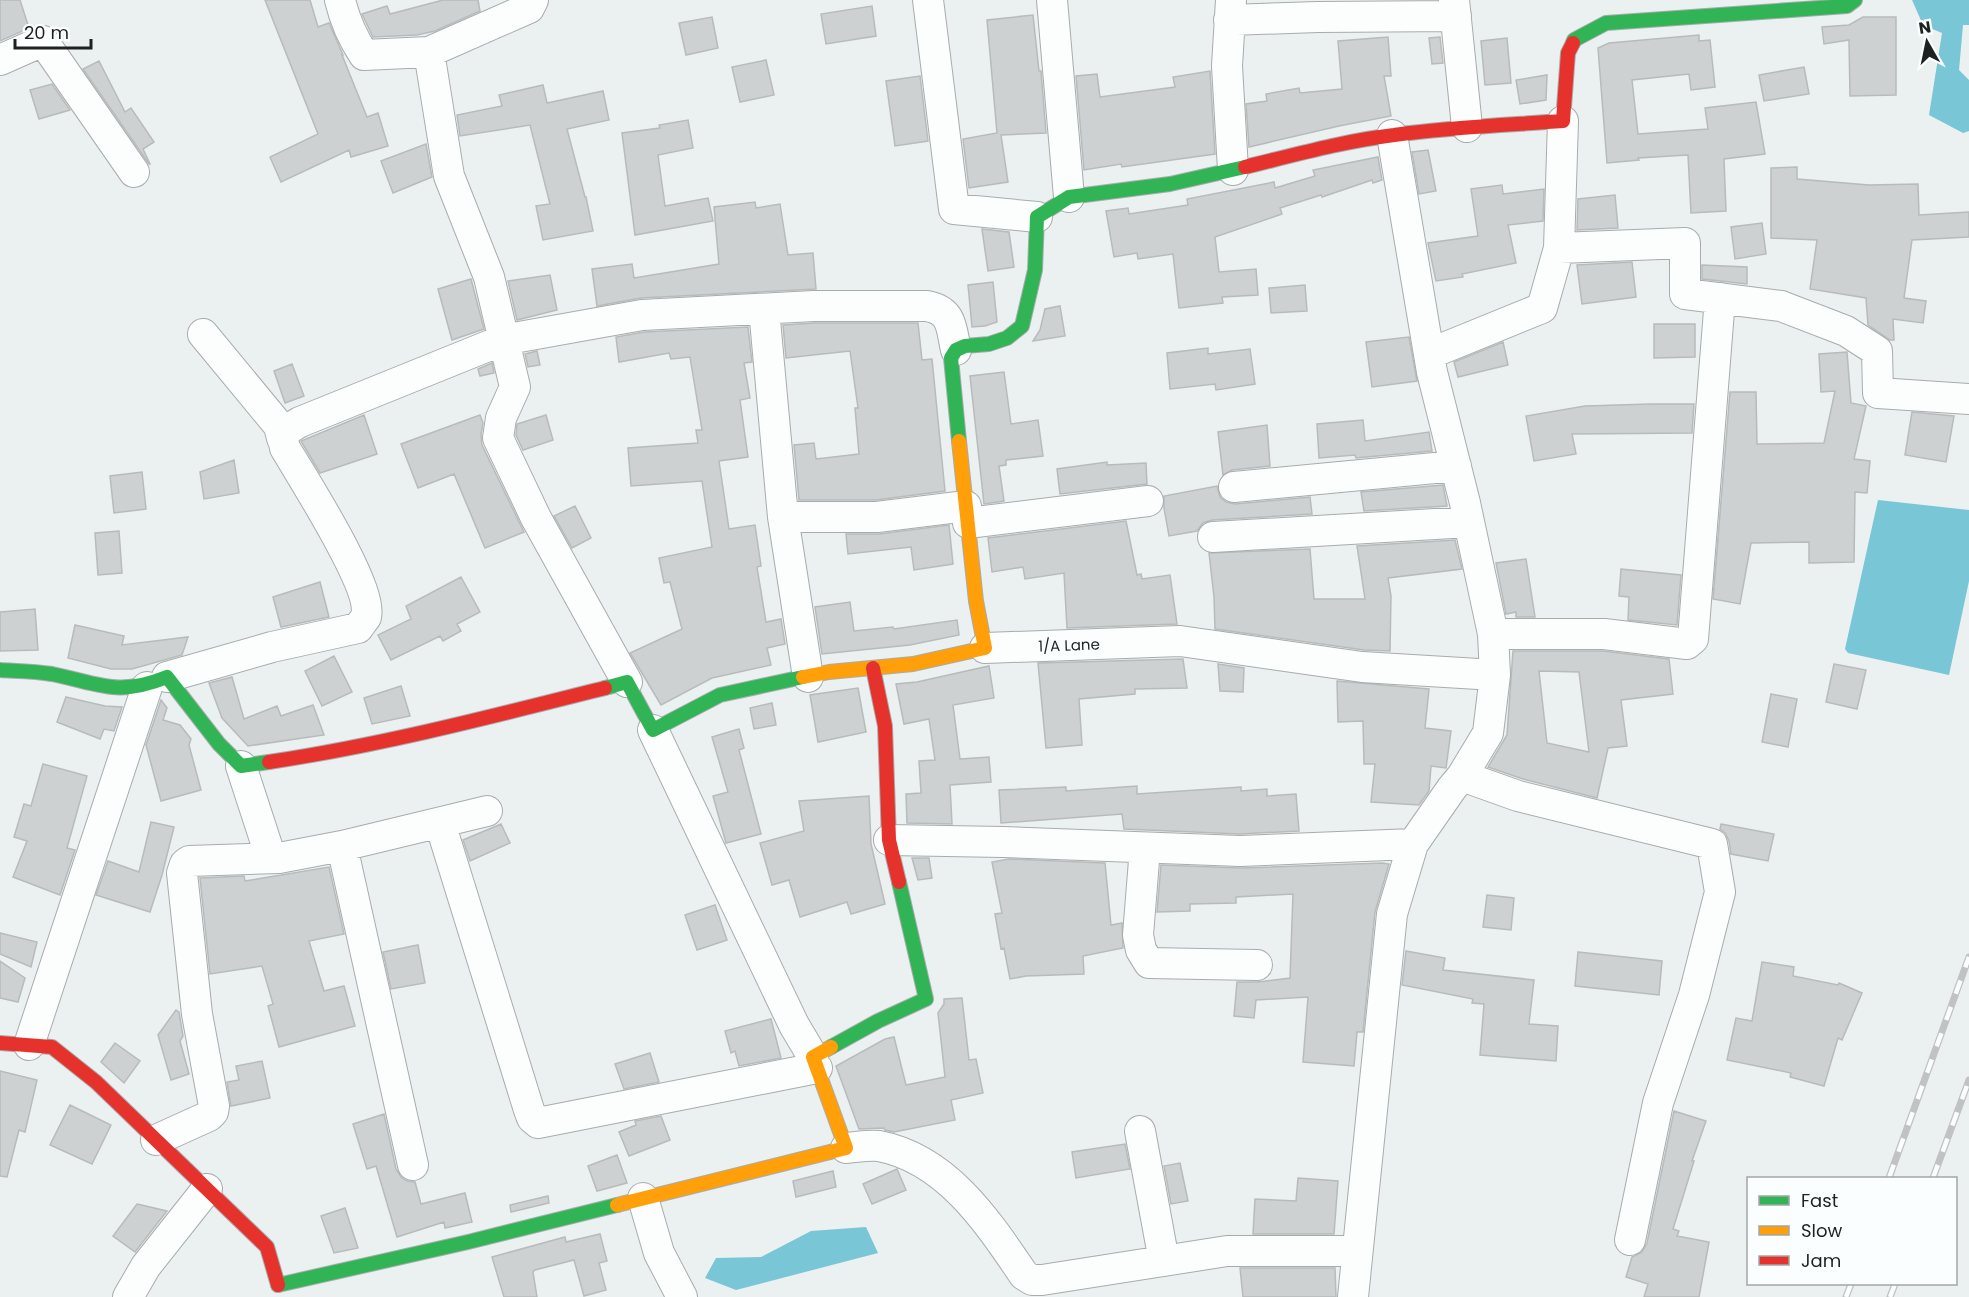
<svg xmlns="http://www.w3.org/2000/svg" width="1969" height="1297" viewBox="0 0 1969 1297" font-family="Poppins,sans-serif">
<rect width="100%" height="100%" fill="#ebf0f1"/>
<path fill="#79c6d7" d="M 1912,0 L 1969,0 L 1969,25 L 1963,25 L 1959,70 L 1969,80 L 1969,131 L 1963,133 L 1929,115 L 1942,33 L 1923,25 Z
M 1878,500 L 1969,510 L 1969,581 L 1949,675 L 1848,653 L 1845,649 Z
M 866,1227 L 878,1253 L 736,1290 L 705,1278 L 716,1258 L 761,1257 L 811,1231 Z"/>
<path fill="#cdd1d2" stroke="#b7bbbb" stroke-width="1.5" fill-rule="evenodd" d="M 0,0 L 20,0 L 29,28 L 0,41 Z
M 265,0 L 310,0 L 318,27 L 329,23 L 343,55 L 342,55 L 367,117 L 378,113 L 388,146 L 351,157 L 349,150 L 281,182 L 270,157 L 318,134 Z
M 443,0 L 478,0 L 480,11 L 435,31 L 417,35 L 373,37 L 362,14 L 387,6 L 390,14 Z
M 872,6 L 876,36 L 826,44 L 821,14 Z
M 1033,15 L 1039,71 L 1041,71 L 1046,133 L 1001,135 L 1008,182 L 969,188 L 963,139 L 997,133 L 987,20 Z
M 712,17 L 718,48 L 686,55 L 679,23 Z
M 1863,17 L 1896,17 L 1896,95 L 1850,96 L 1849,40 L 1824,44 L 1822,27 L 1849,25 Z
M 1699,35 L 1699,41 L 1710,40 L 1715,87 L 1691,90 L 1689,74 L 1632,80 L 1638,134 L 1708,129 L 1705,108 L 1756,102 L 1765,154 L 1724,159 L 1726,211 L 1691,213 L 1688,155 L 1638,158 L 1639,160 L 1607,163 L 1598,48 L 1609,43 Z
M 1388,37 L 1391,76 L 1384,76 L 1391,116 L 1339,126 L 1249,147 L 1246,104 L 1267,101 L 1266,94 L 1299,88 L 1300,93 L 1342,89 L 1338,41 Z
M 1440,37 L 1443,63 L 1432,64 L 1429,38 Z
M 1507,38 L 1511,83 L 1485,85 L 1481,41 Z
M 766,60 L 774,95 L 740,102 L 732,67 Z
M 99,61 L 125,112 L 131,108 L 154,142 L 143,149 L 150,164 L 149,164 L 83,69 Z
M 1804,67 L 1809,94 L 1764,101 L 1759,75 Z
M 1210,71 L 1215,154 L 1122,167 L 1121,164 L 1084,170 L 1076,76 L 1097,74 L 1100,97 L 1175,87 L 1173,77 Z
M 1547,75 L 1546,100 L 1520,104 L 1516,80 Z
M 920,76 L 928,141 L 895,146 L 886,81 Z
M 52,84 L 70,110 L 39,119 L 30,90 Z
M 543,85 L 547,103 L 603,91 L 609,120 L 567,129 L 585,197 L 586,197 L 593,231 L 543,240 L 536,206 L 550,204 L 530,125 L 460,136 L 457,115 L 502,106 L 499,95 Z
M 688,120 L 693,148 L 658,155 L 665,206 L 708,198 L 713,221 L 635,235 L 622,133 L 660,128 L 659,125 Z
M 426,144 L 432,177 L 393,193 L 381,161 Z
M 1428,150 L 1436,191 L 1419,194 L 1412,152 Z
M 1378,157 L 1382,180 L 1373,183 L 1372,180 L 1322,197 L 1321,195 L 1280,208 L 1282,214 L 1215,237 L 1219,272 L 1256,269 L 1258,295 L 1222,297 L 1223,303 L 1179,308 L 1173,254 L 1138,259 L 1137,253 L 1114,257 L 1106,211 L 1128,208 L 1129,214 L 1188,205 L 1187,199 L 1274,182 L 1275,188 L 1315,176 L 1313,170 Z
M 1797,167 L 1797,179 L 1869,185 L 1918,184 L 1919,215 L 1969,212 L 1969,237 L 1912,240 L 1904,298 L 1926,301 L 1923,323 L 1893,319 L 1894,340 L 1890,340 L 1868,325 L 1866,298 L 1810,289 L 1817,240 L 1771,238 L 1771,168 Z
M 1502,185 L 1503,194 L 1544,189 L 1543,221 L 1508,225 L 1516,263 L 1462,274 L 1463,277 L 1436,281 L 1428,243 L 1478,236 L 1471,189 Z
M 1615,195 L 1618,228 L 1577,230 L 1578,199 Z
M 755,202 L 756,208 L 780,204 L 788,255 L 813,253 L 816,289 L 641,298 L 597,306 L 592,269 L 632,264 L 634,278 L 719,264 L 714,207 Z
M 1762,223 L 1766,254 L 1735,259 L 1731,227 Z
M 982,229 L 1009,232 L 1014,267 L 988,271 Z
M 1632,262 L 1636,297 L 1582,304 L 1577,265 Z
M 1702,265 L 1747,267 L 1747,284 L 1702,279 Z
M 550,275 L 557,310 L 517,320 L 508,281 Z
M 471,279 L 484,329 L 452,340 L 438,289 Z
M 993,282 L 997,322 L 985,326 L 972,327 L 968,285 Z
M 1305,285 L 1307,311 L 1271,313 L 1269,288 Z
M 1060,306 L 1065,336 L 1033,341 L 1040,330 L 1045,309 Z
M 814,323 L 918,323 L 922,360 L 932,359 L 945,491 L 876,500 L 799,500 L 794,445 L 814,443 L 816,459 L 859,454 L 855,408 L 858,408 L 850,351 L 786,358 L 783,325 Z
M 1654,324 L 1695,324 L 1695,357 L 1654,358 Z
M 748,327 L 752,362 L 744,363 L 750,398 L 740,400 L 748,457 L 719,461 L 729,529 L 755,525 L 761,566 L 757,567 L 766,622 L 781,619 L 785,644 L 767,648 L 771,665 L 712,678 L 661,705 L 630,653 L 682,629 L 670,582 L 664,583 L 659,558 L 712,547 L 702,481 L 631,486 L 628,448 L 698,443 L 696,430 L 702,430 L 690,357 L 671,359 L 669,353 L 619,362 L 616,337 L 644,332 Z
M 1409,337 L 1417,381 L 1372,387 L 1366,342 Z
M 1503,342 L 1508,365 L 1458,377 L 1454,362 Z
M 1208,348 L 1208,354 L 1250,349 L 1255,384 L 1216,390 L 1215,384 L 1170,389 L 1167,353 Z
M 537,351 L 540,365 L 528,367 L 525,354 Z
M 1847,352 L 1851,403 L 1866,406 L 1854,459 L 1870,461 L 1867,493 L 1855,492 L 1854,562 L 1809,563 L 1809,542 L 1751,543 L 1740,604 L 1713,599 L 1730,392 L 1756,392 L 1757,444 L 1824,443 L 1835,391 L 1821,392 L 1819,354 Z
M 492,363 L 494,373 L 480,376 L 478,369 Z
M 292,364 L 304,396 L 285,403 L 274,371 Z
M 1004,372 L 1011,424 L 1038,420 L 1043,456 L 1006,460 L 1006,465 L 999,466 L 1004,501 L 984,504 L 970,376 Z
M 1651,404 L 1694,404 L 1692,433 L 1572,434 L 1576,454 L 1534,461 L 1526,416 L 1585,406 Z
M 1912,412 L 1954,416 L 1946,462 L 1905,455 Z
M 364,415 L 377,454 L 320,473 L 301,441 Z
M 480,415 L 483,423 L 481,435 L 482,445 L 524,532 L 485,548 L 454,474 L 418,488 L 401,444 Z
M 546,415 L 553,440 L 523,450 L 516,435 L 517,424 Z
M 1363,420 L 1365,441 L 1429,432 L 1432,451 L 1356,458 L 1355,455 L 1319,458 L 1317,424 Z
M 1267,425 L 1270,466 L 1232,470 L 1223,475 L 1218,432 Z
M 234,460 L 239,493 L 204,499 L 200,472 Z
M 1107,462 L 1107,465 L 1146,463 L 1147,484 L 1060,494 L 1057,469 Z
M 142,472 L 146,509 L 114,513 L 110,476 Z
M 1443,485 L 1447,506 L 1364,511 L 1361,492 Z
M 1217,486 L 1220,497 L 1226,502 L 1235,504 L 1310,497 L 1312,514 L 1212,520 L 1203,523 L 1197,531 L 1169,536 L 1164,508 L 1164,496 Z
M 575,506 L 591,538 L 572,548 L 554,516 Z
M 1126,521 L 1137,575 L 1141,574 L 1142,579 L 1170,575 L 1177,624 L 1067,628 L 1064,573 L 1025,579 L 1023,567 L 992,572 L 988,538 Z
M 949,525 L 953,564 L 914,570 L 911,547 L 848,554 L 846,534 L 879,534 Z
M 119,531 L 122,573 L 98,575 L 95,533 Z
M 1455,540 L 1462,569 L 1388,578 L 1391,596 L 1390,651 L 1364,650 L 1215,629 L 1214,597 L 1209,553 L 1310,549 L 1314,599 L 1365,599 L 1357,546 Z
M 1526,559 L 1535,617 L 1516,617 L 1516,612 L 1506,614 L 1496,563 Z
M 1621,569 L 1681,575 L 1677,625 L 1628,620 L 1629,597 L 1619,596 Z
M 461,577 L 480,612 L 457,624 L 461,631 L 443,641 L 440,636 L 391,660 L 378,635 L 411,619 L 406,606 Z
M 320,582 L 329,617 L 281,627 L 273,597 Z
M 850,602 L 854,631 L 893,627 L 894,629 L 957,620 L 959,635 L 910,645 L 822,654 L 815,607 Z
M 35,609 L 38,650 L 0,651 L 0,612 Z
M 75,625 L 124,636 L 122,645 L 188,637 L 182,655 L 132,669 L 111,669 L 68,658 Z
M 1513,651 L 1603,651 L 1669,659 L 1673,694 L 1621,700 L 1627,746 L 1608,748 L 1597,798 L 1523,779 L 1488,767 L 1507,735 ZM 1539,671 L 1579,672 L 1589,752 L 1547,743 Z
M 334,656 L 352,692 L 322,706 L 305,671 Z
M 1183,659 L 1187,688 L 1135,689 L 1135,694 L 1079,699 L 1082,745 L 1046,748 L 1038,663 Z
M 1218,664 L 1244,668 L 1243,692 L 1220,691 Z
M 1834,664 L 1866,670 L 1857,709 L 1826,702 Z
M 989,666 L 994,698 L 953,705 L 960,759 L 989,757 L 991,782 L 950,785 L 952,824 L 907,823 L 906,794 L 921,793 L 919,761 L 935,760 L 929,719 L 904,724 L 896,684 L 917,682 Z
M 232,677 L 244,719 L 277,706 L 281,716 L 313,705 L 324,735 L 248,746 L 222,718 L 209,683 Z
M 1337,681 L 1429,689 L 1425,728 L 1451,731 L 1446,768 L 1431,766 L 1429,791 L 1419,805 L 1371,802 L 1375,764 L 1364,764 L 1363,721 L 1338,722 Z
M 401,686 L 410,716 L 372,724 L 364,698 Z
M 858,688 L 866,732 L 818,742 L 810,695 Z
M 1771,694 L 1797,699 L 1788,747 L 1762,742 Z
M 66,697 L 105,706 L 122,707 L 114,731 L 104,729 L 100,739 L 57,722 Z
M 161,700 L 167,708 L 163,720 L 180,725 L 191,739 L 189,745 L 201,790 L 161,801 L 146,745 Z
M 772,703 L 776,725 L 754,729 L 750,708 Z
M 739,729 L 744,748 L 739,750 L 761,834 L 726,843 L 713,796 L 728,792 L 712,737 Z
M 43,764 L 87,776 L 67,848 L 75,850 L 60,895 L 13,877 L 27,841 L 14,837 L 24,804 L 31,806 Z
M 1137,786 L 1137,794 L 1241,787 L 1241,791 L 1267,789 L 1267,796 L 1296,794 L 1299,831 L 1240,834 L 1124,829 L 1122,814 L 1001,823 L 999,790 L 1066,787 L 1066,791 Z
M 869,796 L 871,844 L 885,904 L 851,914 L 847,902 L 800,917 L 789,880 L 772,885 L 760,843 L 804,831 L 799,801 Z
M 151,822 L 174,827 L 162,875 L 150,912 L 96,895 L 108,861 L 139,872 Z
M 501,824 L 510,843 L 470,861 L 463,840 Z
M 1721,824 L 1774,834 L 1768,861 L 1731,854 L 1729,841 L 1725,833 L 1720,829 Z
M 912,858 L 929,858 L 932,878 L 918,880 Z
M 1009,859 L 1105,863 L 1111,925 L 1122,923 L 1123,948 L 1083,956 L 1084,974 L 1026,976 L 1010,979 L 1004,948 L 1001,949 L 995,914 L 1002,913 L 992,862 Z
M 1382,863 L 1389,864 L 1375,912 L 1363,1032 L 1357,1032 L 1354,1066 L 1303,1062 L 1308,997 L 1256,1000 L 1254,1018 L 1234,1016 L 1237,982 L 1257,982 L 1290,978 L 1293,894 L 1236,897 L 1236,903 L 1190,904 L 1190,911 L 1157,912 L 1161,865 L 1241,868 Z
M 329,867 L 344,934 L 309,941 L 324,991 L 344,986 L 355,1026 L 279,1047 L 268,1006 L 273,1004 L 262,966 L 210,974 L 200,878 L 244,876 L 245,881 Z
M 1487,895 L 1514,898 L 1511,930 L 1483,927 Z
M 715,905 L 727,940 L 697,950 L 685,915 Z
M 0,933 L 37,942 L 31,967 L 0,954 Z
M 418,945 L 425,983 L 391,989 L 383,952 Z
M 1406,951 L 1445,958 L 1443,970 L 1534,980 L 1529,1024 L 1558,1026 L 1556,1061 L 1480,1055 L 1484,1004 L 1472,1003 L 1473,999 L 1402,985 Z
M 1578,952 L 1662,961 L 1659,995 L 1575,986 Z
M 0,961 L 25,978 L 18,1002 L 0,998 Z
M 1762,962 L 1794,967 L 1793,976 L 1838,985 L 1839,983 L 1862,993 L 1842,1040 L 1838,1038 L 1824,1086 L 1790,1077 L 1791,1073 L 1727,1060 L 1736,1018 L 1752,1021 Z
M 962,998 L 969,1060 L 976,1059 L 983,1093 L 951,1100 L 955,1120 L 894,1132 L 885,1130 L 884,1128 L 859,1129 L 836,1066 L 885,1039 L 894,1037 L 906,1085 L 945,1077 L 938,1013 L 944,1004 L 944,999 Z
M 176,1010 L 179,1012 L 183,1036 L 180,1041 L 189,1074 L 171,1080 L 158,1035 Z
M 771,1019 L 781,1058 L 739,1066 L 735,1051 L 731,1053 L 725,1031 Z
M 115,1043 L 140,1061 L 124,1083 L 101,1062 Z
M 650,1053 L 659,1082 L 624,1089 L 615,1064 Z
M 262,1061 L 270,1098 L 231,1106 L 227,1082 L 239,1080 L 236,1066 Z
M 0,1071 L 37,1080 L 25,1132 L 19,1130 L 7,1177 L 0,1176 Z
M 70,1105 L 111,1125 L 92,1164 L 50,1145 Z
M 1674,1111 L 1706,1121 L 1692,1161 L 1694,1161 L 1673,1229 L 1679,1231 L 1677,1236 L 1709,1242 L 1699,1297 L 1644,1297 L 1648,1284 L 1626,1277 L 1632,1257 L 1642,1252 L 1647,1243 Z
M 384,1114 L 396,1169 L 401,1177 L 407,1181 L 415,1182 L 421,1204 L 465,1193 L 472,1222 L 445,1228 L 444,1222 L 397,1237 L 376,1166 L 367,1169 L 353,1124 Z
M 661,1116 L 670,1140 L 629,1156 L 619,1132 L 636,1125 L 635,1121 Z
M 1125,1144 L 1130,1169 L 1076,1178 L 1072,1152 Z
M 617,1155 L 627,1183 L 597,1191 L 588,1166 Z
M 1180,1163 L 1188,1201 L 1171,1204 L 1164,1166 Z
M 897,1169 L 906,1190 L 872,1204 L 863,1184 Z
M 833,1171 L 836,1187 L 796,1197 L 793,1181 Z
M 1298,1178 L 1338,1181 L 1334,1234 L 1253,1234 L 1255,1199 L 1296,1201 Z
M 548,1196 L 549,1203 L 511,1212 L 510,1205 Z
M 137,1204 L 167,1211 L 135,1252 L 113,1236 Z
M 345,1208 L 358,1248 L 334,1253 L 321,1216 Z
M 600,1234 L 607,1261 L 599,1263 L 606,1290 L 584,1296 L 574,1260 L 535,1270 L 533,1272 L 537,1297 L 504,1297 L 492,1257 L 565,1237 L 566,1242 Z
M 1240,1268 L 1335,1268 L 1336,1297 L 1243,1297 Z"/>
<g fill="none" stroke-linecap="round" stroke-linejoin="round">
<g stroke="#a8acad" stroke-width="32">
<path id="street" d="M 340,0 C 345,21 352,37 364,55 L 429,52
M 533,0 L 529,8 L 429,52 L 449,176 L 489,277 L 515,387 L 501,418 L 498,438 L 536,518 L 627,682
M 928,0 L 954,209 L 1037,217
M 1052,0 L 1069,197
M 1231,0 L 1227,66 L 1233,170
M 1454,0 L 1467,127
M 1229,20 L 1318,17 L 1456,16
M 0,60 L 43,41 L 134,172
M 1563,121 L 1559,248 L 1685,243 L 1685,294 L 1781,306 L 1846,331 L 1877,351 L 1878,393 L 1969,399
M 764,309 L 783,517 L 808,677
M 203,334 L 279,426 L 282,438
M 1429,354 L 1542,308 L 1559,248
M 1234,487 L 1456,466
M 783,517 L 877,517 L 966,506
M 968,523 L 1148,501
M 1213,537 L 1469,522
M 1493,634 L 1604,634 L 1687,644 L 1693,639 L 1720,298
M 985,648 L 1180,641 L 1362,667 L 1495,675
M 167,677 L 272,647 L 358,628 C 360,625 364,620 366,617 C 374,588 302,477 285,448 C 280,431 287,430 300,422 L 503,340 L 642,315 L 814,306 L 927,306 C 953,311 951,328 956,350
M 653,730 L 794,1025 L 813,1057
M 241,766 L 271,858
M 1462,776 L 1518,796 L 1712,844 L 1720,892 L 1694,995 L 1658,1103 L 1630,1240
M 440,823 L 529,1110 L 532,1118 L 538,1123 L 817,1068
M 889,840 L 1003,842 L 1240,851 L 1413,844
M 342,846 L 413,1165
M 1145,848 L 1138,935 L 1141,950 L 1149,963 L 1257,965
M 29,1045 L 147,687
M 1140,1131 L 1164,1261
M 156,1140 L 209,1116 L 213,1112 L 214,1106 L 197,1014 L 182,873 L 185,864 L 189,861 L 279,858 L 342,846 L 487,811
M 846,1148 C 857,1147 869,1145 879,1146 C 947,1159 988,1222 1024,1275 L 1032,1280 L 1042,1280 L 1227,1251 L 1357,1251
M 643,1198 L 659,1253 L 682,1297
M 128,1297 L 146,1266 L 207,1189
M 1353,1297 L 1392,914 L 1413,844 L 1452,788 L 1462,776 L 1488,733 L 1495,675 L 1493,634 L 1465,503 L 1432,372 L 1392,135"/>
</g>
<g stroke="#a8acad" stroke-width="16">
<path id="fast" d="M 1573,43 L 1574,40 L 1606,23 L 1847,6 L 1855,0
M 959,441 L 951,358 L 956,350 L 965,346 L 989,344 L 1007,338 L 1022,326 L 1035,270 L 1037,217 L 1069,197 L 1170,184 L 1245,167
M 0,670 C 17,671 35,671 52,674 C 101,684 117,697 167,677 L 219,744 L 241,766 L 269,762
M 605,688 L 627,682 L 653,730 L 720,695 L 803,677
M 831,1047 L 878,1021 L 926,999 L 899,882
M 278,1285 L 468,1242 L 617,1205"/>
</g>
<g stroke="#a8acad" stroke-width="16">
<path id="slow" d="M 803,677 L 829,672 L 913,664 L 985,648 L 976,601 L 959,441
M 617,1205 L 846,1148 L 813,1057 L 831,1047"/>
</g>
<g stroke="#a8acad" stroke-width="16">
<path id="jam" d="M 1245,167 C 1294,155 1344,141 1394,135 C 1450,127 1506,125 1563,121 L 1568,53 L 1573,43
M 873,668 L 885,726 L 889,840 L 899,882
M 269,762 C 382,745 494,716 605,688
M 0,1043 L 52,1047 L 96,1082 L 267,1247 L 278,1285"/>
</g>
<use href="#street" stroke="#fcfdfd" stroke-width="30"/>
<use href="#fast" stroke="#30b455" stroke-width="14"/>
<use href="#slow" stroke="#ff9f0a" stroke-width="14"/>
<use href="#jam" stroke="#e5322d" stroke-width="14"/>
<g stroke="#c1c2c2" stroke-width="7">
<path id="rail" d="M 1889,1178 L 1969,957
M 1933,1178 L 1969,1080
M 1846,1297 L 1851,1284
M 1890,1297 L 1895,1284"/>
</g>
<use href="#rail" stroke="#fafeff" stroke-width="4.5" stroke-dasharray="14" stroke-linecap="butt"/>
</g>
<g text-anchor="middle" dominant-baseline="central" stroke-width="4.5" stroke-linejoin="round" paint-order="stroke">
<g font-size="15" fill="#1e2122" stroke="#fafeff">
<text transform="translate(1069 645) rotate(-2)">1/A Lane</text>
</g>
</g>
<rect x="1747" y="1177" width="210" height="108" fill="#fafeff" stroke="#a2a6a7" stroke-width="1.5"/>
<rect x="1759" y="1196" width="30" height="9" fill="#30b455" stroke="#a2a6a7" stroke-width="1.5"/>
<text x="1801" y="1207" font-size="18" fill="#1e2122">Fast</text>
<rect x="1759" y="1226" width="30" height="9" fill="#ff9f0a" stroke="#a2a6a7" stroke-width="1.5"/>
<text x="1801" y="1237" font-size="18" fill="#1e2122">Slow</text>
<rect x="1759" y="1256" width="30" height="9" fill="#e5322d" stroke="#a2a6a7" stroke-width="1.5"/>
<text x="1801" y="1267" font-size="18" fill="#1e2122">Jam</text>
<g transform="translate(1927 42) rotate(351)" stroke="#fafeff" stroke-width="4.5" paint-order="stroke">
<path d="M0-4.5L10 22L0 15L-10 22Z" fill="#1e2122"/>
<text y="-9" font-size="16" font-weight="bold" text-anchor="middle" fill="#1e2122">N</text>
</g>
<path d="M15 39v9h76v-9" fill="none" stroke="#1e2122" stroke-width="3"/>
<text x="24" y="39" font-size="18" fill="#1e2122" stroke="#fafeff" stroke-width="4.5" paint-order="stroke">20 m</text>
</svg>
